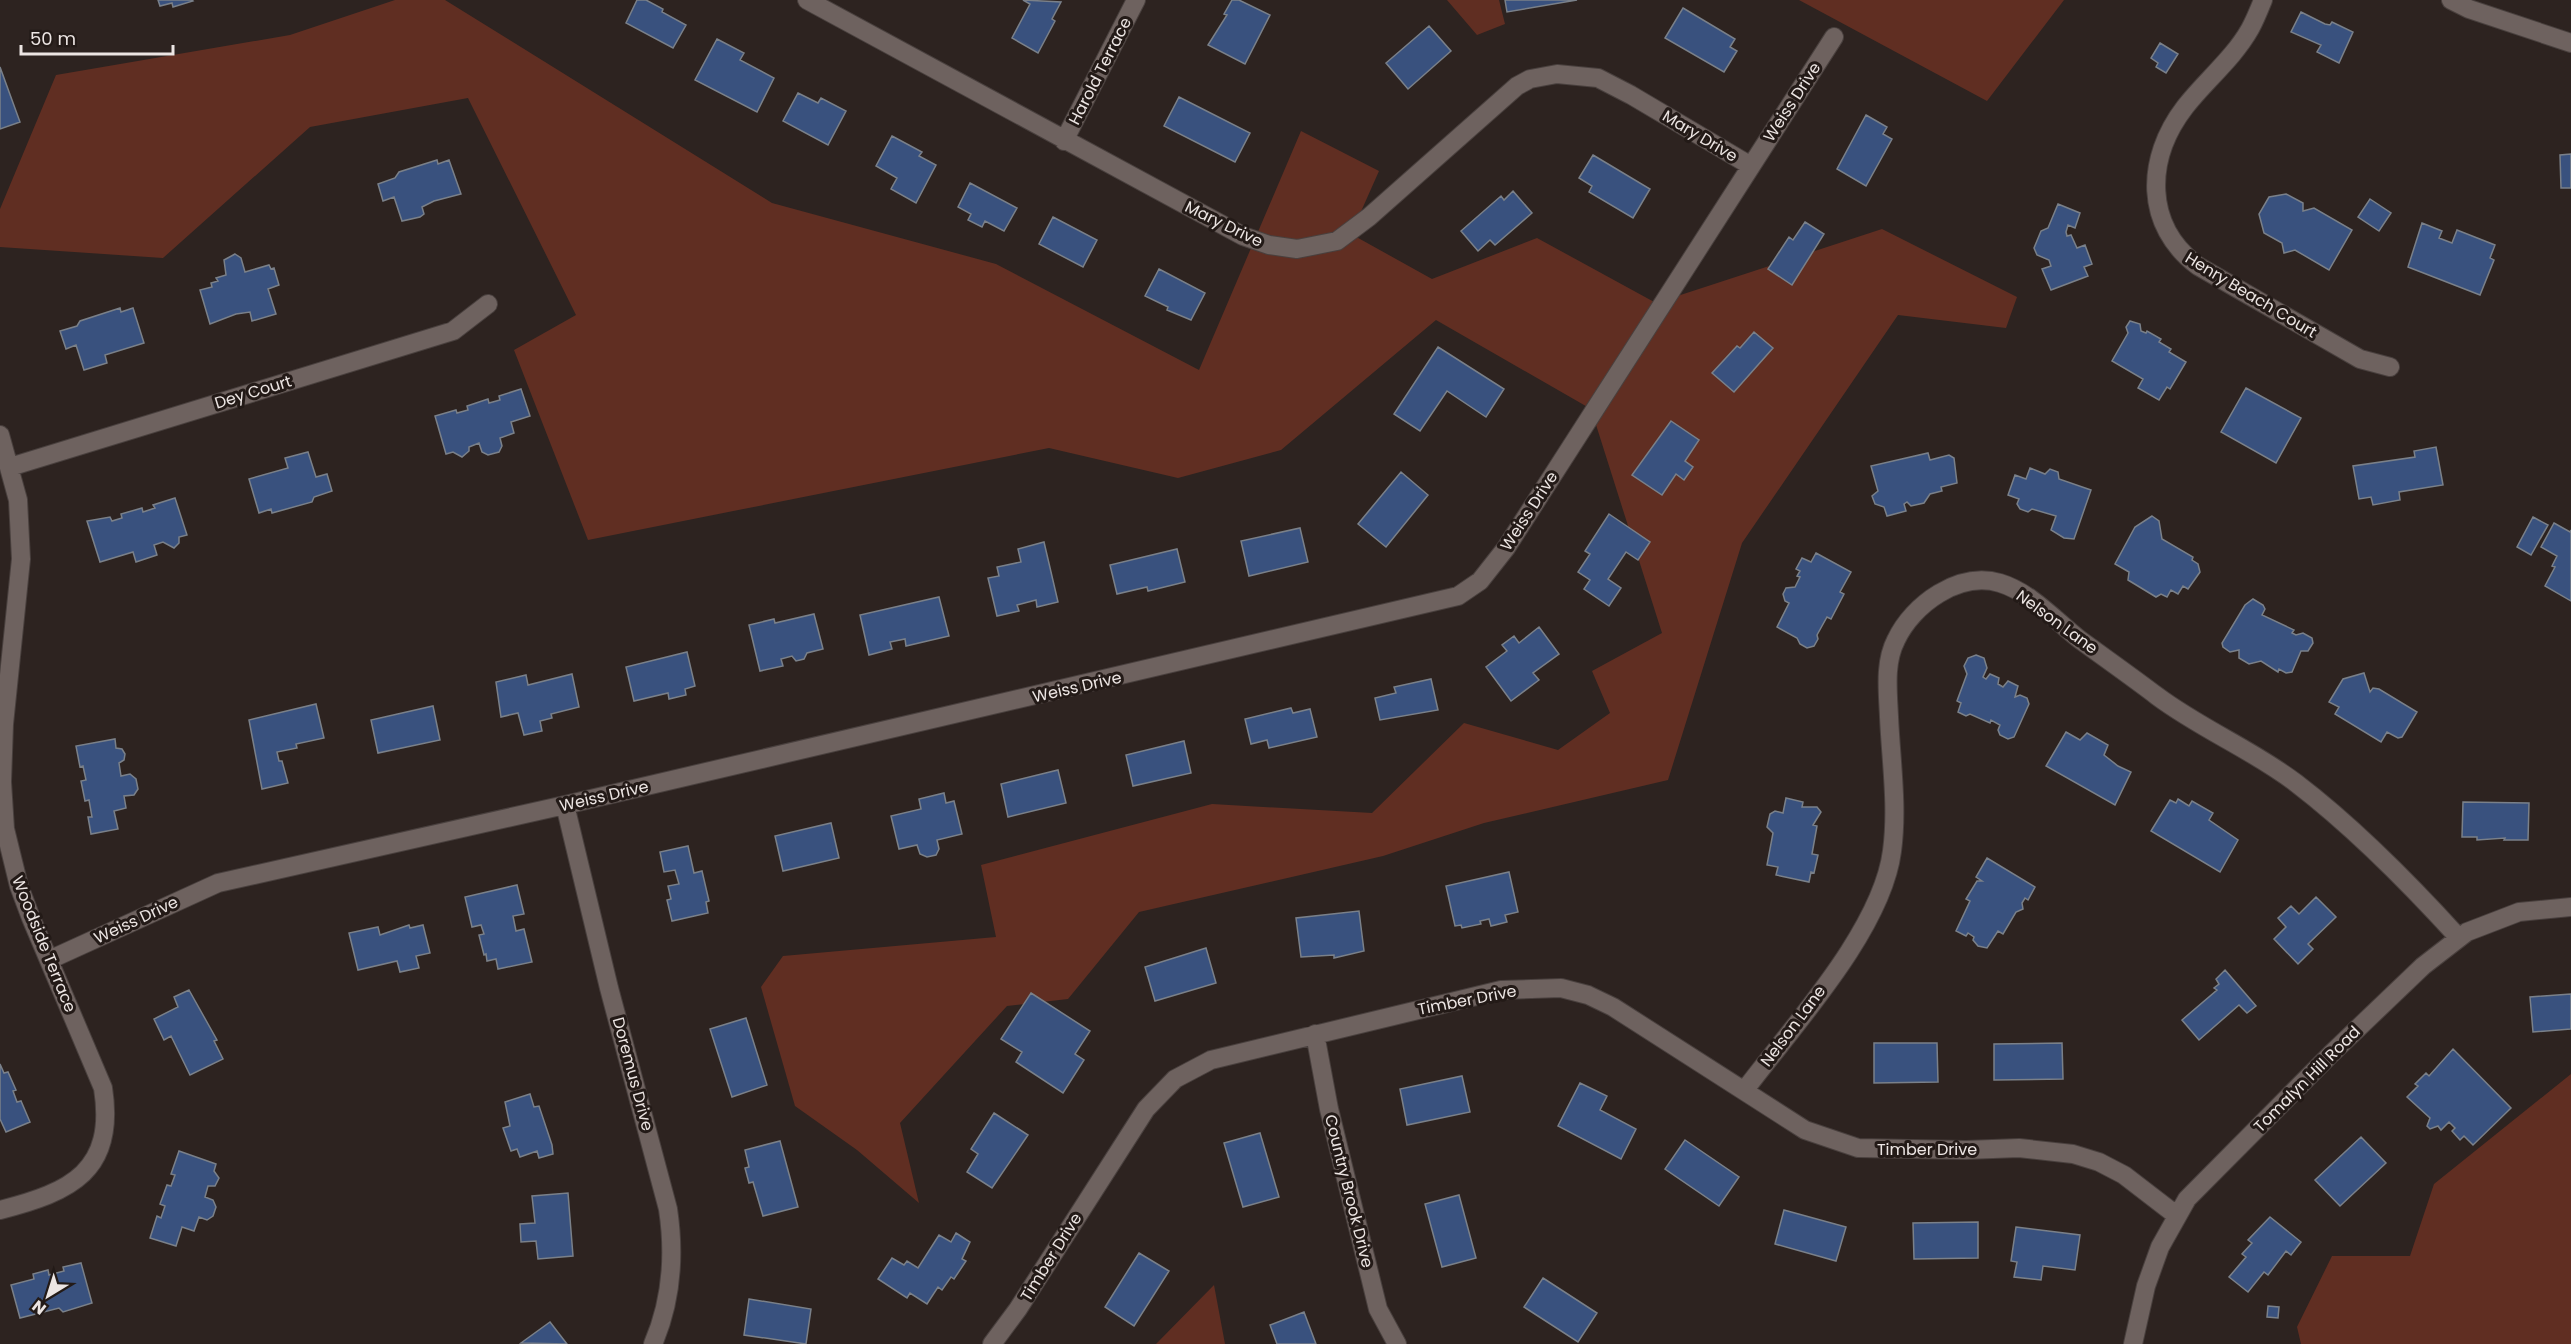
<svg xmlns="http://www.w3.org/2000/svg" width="2571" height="1344" viewBox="0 0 2571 1344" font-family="Poppins,sans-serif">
<rect width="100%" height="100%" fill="#2d2320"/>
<path fill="#602e22" d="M 395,0 L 445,0 L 772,203 L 996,264 L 1199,370 L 1301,131 L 1379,171 L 1351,234 L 1432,279 L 1537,238 L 1656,303 L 1882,229 L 2017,297 L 2006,328 L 1898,315 L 1742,543 L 1668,780 L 1484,823 L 1383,856 L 1139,912 L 1068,999 L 1007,1006 L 900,1123 L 919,1203 L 857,1150 L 795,1106 L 761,987 L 783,956 L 996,937 L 981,865 L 1212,804 L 1372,813 L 1464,723 L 1558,750 L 1610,713 L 1592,671 L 1662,633 L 1591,409 L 1436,320 L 1281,450 L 1178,478 L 1049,448 L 588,540 L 514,350 L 576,315 L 468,98 L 310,127 L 163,258 L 0,247 L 0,209 L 56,75 L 290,35 Z
M 1447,0 L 1499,0 L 1505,24 L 1477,35 Z
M 1799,0 L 2064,0 L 1987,101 Z
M 2571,1074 L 2571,1344 L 2301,1344 L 2297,1327 L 2332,1256 L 2410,1256 L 2434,1184 Z
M 1214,1285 L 1225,1344 L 1156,1344 Z"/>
<path fill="#39517e" stroke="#7a8089" stroke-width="1.5" d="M 158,0 L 192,0 L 193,1 L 173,7 L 172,3 L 160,6 Z
M 637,0 L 646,0 L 663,9 L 662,12 L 686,25 L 673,48 L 626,23 Z
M 1023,0 L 1061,2 L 1052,19 L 1055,21 L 1038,53 L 1012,38 L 1030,4 Z
M 1232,0 L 1239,0 L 1270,15 L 1245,64 L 1208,45 L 1227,15 L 1224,14 Z
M 1505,0 L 1577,0 L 1507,12 Z
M 1683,8 L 1735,39 L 1730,47 L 1737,51 L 1724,72 L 1665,38 Z
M 2301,12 L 2325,24 L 2330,25 L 2332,22 L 2353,32 L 2339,63 L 2317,52 L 2321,45 L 2291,32 Z
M 1429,26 L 1451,51 L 1408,89 L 1386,63 Z
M 717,39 L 744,53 L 740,60 L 774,78 L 757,112 L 695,80 Z
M 2160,43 L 2178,54 L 2166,73 L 2156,67 L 2158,63 L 2151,58 Z
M 0,67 L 20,122 L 0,129 Z
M 798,93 L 818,103 L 821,98 L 846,111 L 828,145 L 783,121 Z
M 1179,97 L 1250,133 L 1235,162 L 1164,126 Z
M 1866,115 L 1887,127 L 1883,134 L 1892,139 L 1866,186 L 1837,169 Z
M 892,136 L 922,152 L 919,156 L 936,165 L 916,203 L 891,189 L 897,178 L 876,166 Z
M 2571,154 L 2571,188 L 2561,188 L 2560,155 Z
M 1593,155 L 1650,189 L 1633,218 L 1589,192 L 1592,186 L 1579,178 Z
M 437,160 L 438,164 L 449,160 L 461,194 L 434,201 L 422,207 L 424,214 L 420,217 L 402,221 L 394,197 L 383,201 L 378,184 L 395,178 L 399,172 Z
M 970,183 L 1017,208 L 1004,231 L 985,221 L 982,227 L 968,220 L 971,214 L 958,207 Z
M 1513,191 L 1532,213 L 1495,245 L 1490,240 L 1478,251 L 1461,231 L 1501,196 L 1504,200 Z
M 2286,194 L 2303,203 L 2303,211 L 2314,208 L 2352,230 L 2329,270 L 2295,250 L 2284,253 L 2282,243 L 2264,233 L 2259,214 L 2269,197 Z
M 2370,199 L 2391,213 L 2379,231 L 2358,217 Z
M 2058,204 L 2080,213 L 2075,228 L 2068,225 L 2066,232 L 2067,236 L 2071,235 L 2077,248 L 2085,245 L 2092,264 L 2084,267 L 2088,276 L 2051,290 L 2042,269 L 2051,266 L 2049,260 L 2037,255 L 2034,248 L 2041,231 L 2048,228 Z
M 1053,217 L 1097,240 L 1083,267 L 1039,244 Z
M 1805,222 L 1824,234 L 1792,285 L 1768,269 L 1789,237 L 1793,240 Z
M 2422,223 L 2442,231 L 2439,238 L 2452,243 L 2457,230 L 2495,245 L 2490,258 L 2494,260 L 2480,295 L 2408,267 Z
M 235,254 L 241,258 L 245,272 L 269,265 L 271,269 L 274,268 L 279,285 L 268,289 L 276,314 L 252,321 L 250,312 L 236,314 L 210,324 L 200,290 L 212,287 L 211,283 L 218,281 L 216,278 L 226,275 L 224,260 Z
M 1159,269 L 1205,293 L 1191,320 L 1167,310 L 1168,307 L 1145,296 Z
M 120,308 L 121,312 L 133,308 L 144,343 L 105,355 L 107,363 L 84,370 L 76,345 L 66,349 L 60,331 L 77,326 L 80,321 Z
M 2130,321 L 2140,324 L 2141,331 L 2146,333 L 2147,331 L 2161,339 L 2159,342 L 2171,349 L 2169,352 L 2186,362 L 2170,389 L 2167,387 L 2159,400 L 2138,388 L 2143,379 L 2112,361 L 2128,333 L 2126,327 Z
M 1754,332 L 1773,348 L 1734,392 L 1712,373 L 1737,346 L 1740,348 Z
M 1438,347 L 1504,389 L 1486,417 L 1447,391 L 1420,431 L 1394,414 Z
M 2246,388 L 2301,418 L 2276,463 L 2221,432 Z
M 521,389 L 530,416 L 511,422 L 514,433 L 500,438 L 502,446 L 499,452 L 488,455 L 482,452 L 479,443 L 469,447 L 469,451 L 462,457 L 453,452 L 446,454 L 435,416 L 456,410 L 457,413 L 468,410 L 467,406 L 488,399 L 489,403 L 500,400 L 499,396 Z
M 1671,421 L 1699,440 L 1685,461 L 1693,467 L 1684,480 L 1676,474 L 1662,495 L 1632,475 Z
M 2436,447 L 2443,485 L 2399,492 L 2400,500 L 2373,505 L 2371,497 L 2359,499 L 2353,466 L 2415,457 L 2414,451 Z
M 308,452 L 316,477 L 327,474 L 332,491 L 314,497 L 312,502 L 272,513 L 271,509 L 259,513 L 249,479 L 288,468 L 285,458 Z
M 1928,453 L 1930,460 L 1949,455 L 1954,458 L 1957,483 L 1941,487 L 1942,491 L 1930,494 L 1924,503 L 1911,506 L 1907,502 L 1904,504 L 1906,511 L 1887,516 L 1884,507 L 1875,504 L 1872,496 L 1878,491 L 1871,466 Z
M 2030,468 L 2045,474 L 2050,469 L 2058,472 L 2059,479 L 2091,490 L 2074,539 L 2064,538 L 2051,530 L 2056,516 L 2032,509 L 2028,512 L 2020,509 L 2017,504 L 2019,499 L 2008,495 L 2015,475 L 2026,479 Z
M 1401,472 L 1428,495 L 1386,547 L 1358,524 Z
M 175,498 L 187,535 L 179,537 L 179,543 L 174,548 L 163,542 L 154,545 L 157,555 L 136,562 L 133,552 L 100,562 L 87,521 L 110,517 L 112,521 L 122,518 L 121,514 L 142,508 L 143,512 L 155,508 L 153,505 Z
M 1609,514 L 1650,542 L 1638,560 L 1626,552 L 1608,579 L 1621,588 L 1609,606 L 1584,589 L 1590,580 L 1578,572 L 1590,554 L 1585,551 Z
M 2152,516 L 2159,521 L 2162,539 L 2193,557 L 2192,560 L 2198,564 L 2200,572 L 2188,589 L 2183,586 L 2178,594 L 2171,590 L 2167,597 L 2161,594 L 2156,597 L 2128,580 L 2129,572 L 2115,564 L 2135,527 Z
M 2533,517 L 2548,525 L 2531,555 L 2517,547 Z
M 2554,523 L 2570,532 L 2571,530 L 2571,601 L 2545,586 L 2555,567 L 2552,566 L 2557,556 L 2541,547 Z
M 1300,528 L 1308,562 L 1249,576 L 1241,541 Z
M 1044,542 L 1058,602 L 1037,607 L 1036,600 L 1017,605 L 1019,611 L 997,616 L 988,578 L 999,576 L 997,567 L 1021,562 L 1018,549 Z
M 1177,549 L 1185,582 L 1148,591 L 1147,587 L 1117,594 L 1110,565 Z
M 1816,553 L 1851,572 L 1840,592 L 1844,594 L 1831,619 L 1827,617 L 1817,635 L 1818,639 L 1814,646 L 1807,648 L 1800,644 L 1797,638 L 1777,627 L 1789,603 L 1785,601 L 1783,594 L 1786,588 L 1795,587 L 1800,577 L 1797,576 L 1800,571 L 1796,569 L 1802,558 L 1811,562 Z
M 939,597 L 949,636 L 906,646 L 905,639 L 890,642 L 892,649 L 869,655 L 860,615 Z
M 2253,599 L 2263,605 L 2265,609 L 2262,615 L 2294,630 L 2292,633 L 2296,635 L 2303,633 L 2312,638 L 2313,643 L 2308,651 L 2301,651 L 2292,672 L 2286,673 L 2279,669 L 2278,672 L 2261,661 L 2249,664 L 2239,658 L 2239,650 L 2230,652 L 2223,647 L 2222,643 L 2245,605 Z
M 814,614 L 823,649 L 807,653 L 804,659 L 796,661 L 792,656 L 781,659 L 783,666 L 760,671 L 749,625 L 774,619 L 775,623 Z
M 1539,627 L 1559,654 L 1533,673 L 1539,680 L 1511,701 L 1486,667 L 1507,651 L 1502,645 L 1514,636 L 1519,643 Z
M 687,652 L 695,686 L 685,689 L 686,695 L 669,699 L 668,693 L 634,701 L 626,667 Z
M 1976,655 L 1984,658 L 1987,668 L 1983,677 L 1986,679 L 1990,674 L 1999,678 L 1998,684 L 2003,687 L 2008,681 L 2018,686 L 2015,697 L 2020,695 L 2027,698 L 2029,704 L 2014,737 L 2008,739 L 2000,735 L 1998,730 L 2000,725 L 1991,720 L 1990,723 L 1970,714 L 1966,716 L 1958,712 L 1961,703 L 1957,701 L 1967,674 L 1964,666 L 1968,658 Z
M 2364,673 L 2370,692 L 2373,688 L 2379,689 L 2417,712 L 2402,737 L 2398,738 L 2387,732 L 2381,742 L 2335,714 L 2339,707 L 2329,702 L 2343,679 Z
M 572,674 L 579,707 L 551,714 L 552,718 L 540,721 L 542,731 L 524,735 L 518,713 L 501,717 L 496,682 L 526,675 L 528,685 Z
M 1431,679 L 1438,710 L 1380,720 L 1375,698 L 1396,693 L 1394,687 Z
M 316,704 L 324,738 L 296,744 L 297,748 L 277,752 L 279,761 L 282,761 L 288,783 L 262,789 L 249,720 Z
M 433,706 L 440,740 L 378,753 L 371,720 Z
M 1291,708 L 1293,713 L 1310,709 L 1317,737 L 1269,748 L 1267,740 L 1251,744 L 1245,719 Z
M 2066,732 L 2080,740 L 2087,733 L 2108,745 L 2104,755 L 2118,766 L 2131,772 L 2115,805 L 2046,766 Z
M 115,739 L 116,748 L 122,749 L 125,754 L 124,760 L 119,763 L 121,776 L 130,774 L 136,779 L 138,789 L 134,795 L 124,796 L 126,808 L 114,811 L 118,829 L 91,834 L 88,817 L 92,817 L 89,800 L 85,801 L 81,781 L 86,780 L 83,766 L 80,767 L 76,746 Z
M 1184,741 L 1191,773 L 1133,786 L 1126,755 Z
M 1058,770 L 1066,803 L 1008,817 L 1001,784 Z
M 944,793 L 946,803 L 954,801 L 962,834 L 937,840 L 939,849 L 936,855 L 927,857 L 920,854 L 917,845 L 899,849 L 891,816 L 921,809 L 919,799 Z
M 1786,798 L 1803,802 L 1802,807 L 1817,807 L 1821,812 L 1813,825 L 1817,826 L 1812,854 L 1818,855 L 1814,873 L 1811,872 L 1809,882 L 1776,875 L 1778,867 L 1767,865 L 1773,833 L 1767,827 L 1770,814 L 1775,811 L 1783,813 Z
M 2178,799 L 2189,806 L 2192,801 L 2213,813 L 2209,820 L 2238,840 L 2220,872 L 2151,831 L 2170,800 L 2176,803 Z
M 2463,802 L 2529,803 L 2528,840 L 2504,840 L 2505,838 L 2477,840 L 2477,837 L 2462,837 Z
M 831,823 L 839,858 L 783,871 L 775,836 Z
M 688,846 L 694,873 L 702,871 L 709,901 L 706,902 L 708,913 L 672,921 L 667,900 L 671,899 L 668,886 L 679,884 L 675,870 L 664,872 L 660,852 Z
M 1987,858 L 2035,887 L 2028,900 L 2025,898 L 2022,903 L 2023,909 L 2016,912 L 2003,934 L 1998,931 L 1987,948 L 1978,946 L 1973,940 L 1974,937 L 1968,933 L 1966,936 L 1956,931 L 1970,901 L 1966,899 L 1977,881 L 1982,881 L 1976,877 Z
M 1509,872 L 1518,912 L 1505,915 L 1507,922 L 1491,926 L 1489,919 L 1480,921 L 1481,924 L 1462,928 L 1461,925 L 1455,926 L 1446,886 Z
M 517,885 L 524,914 L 513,916 L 516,931 L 524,929 L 532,962 L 498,969 L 496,959 L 487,961 L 486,954 L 484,955 L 479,935 L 484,934 L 481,925 L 472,927 L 465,897 Z
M 2316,897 L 2336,917 L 2308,944 L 2313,949 L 2298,964 L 2274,939 L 2286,927 L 2278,918 L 2291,906 L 2299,914 Z
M 1359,911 L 1364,951 L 1334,958 L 1334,955 L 1301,957 L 1296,918 Z
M 409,925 L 410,928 L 423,925 L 430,953 L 416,956 L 419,968 L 400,972 L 397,961 L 358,970 L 349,933 L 378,927 L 380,935 Z
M 1206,948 L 1216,983 L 1155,1001 L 1145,967 Z
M 2225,970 L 2256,1006 L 2247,1013 L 2239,1005 L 2199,1040 L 2182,1020 L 2217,990 L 2214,988 L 2219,984 L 2216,979 Z
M 189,990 L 217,1040 L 214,1041 L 223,1059 L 190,1075 L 171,1036 L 164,1040 L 154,1019 L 178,1007 L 174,997 Z
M 1031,993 L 1090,1031 L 1075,1054 L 1084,1060 L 1063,1093 L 1016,1062 L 1022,1052 L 1001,1039 Z
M 2571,994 L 2571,1029 L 2533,1032 L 2530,997 Z
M 746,1018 L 767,1085 L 732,1097 L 710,1029 Z
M 1874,1043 L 1937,1043 L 1938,1082 L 1874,1083 Z
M 2062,1043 L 2063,1079 L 1994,1080 L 1994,1044 Z
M 2453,1049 L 2511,1108 L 2473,1145 L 2464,1136 L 2460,1140 L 2452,1131 L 2455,1128 L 2449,1122 L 2441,1130 L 2438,1126 L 2430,1129 L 2427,1126 L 2430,1118 L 2407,1097 L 2418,1086 L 2415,1084 L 2426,1073 L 2429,1076 Z
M 0,1064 L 4,1073 L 8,1072 L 16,1090 L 13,1091 L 17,1102 L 21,1101 L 30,1122 L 6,1132 L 0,1119 Z
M 1462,1076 L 1470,1112 L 1407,1125 L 1400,1089 Z
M 1580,1083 L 1607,1096 L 1600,1110 L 1636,1129 L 1621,1159 L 1558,1126 Z
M 530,1094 L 534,1107 L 539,1106 L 552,1145 L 553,1154 L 539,1158 L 537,1151 L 520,1157 L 517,1149 L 511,1151 L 503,1128 L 510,1126 L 505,1102 Z
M 994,1113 L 1028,1135 L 992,1188 L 967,1172 L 978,1154 L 971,1149 Z
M 1260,1133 L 1279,1197 L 1243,1207 L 1224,1143 Z
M 2361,1137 L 2386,1163 L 2340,1206 L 2315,1180 Z
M 1685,1140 L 1739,1177 L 1719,1206 L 1665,1169 Z
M 780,1141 L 798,1207 L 763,1216 L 753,1182 L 749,1183 L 745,1168 L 749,1167 L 745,1150 Z
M 179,1151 L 216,1164 L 214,1171 L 219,1178 L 215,1186 L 208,1186 L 205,1197 L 213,1200 L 216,1207 L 213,1216 L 207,1220 L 199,1217 L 194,1231 L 182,1227 L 176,1246 L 150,1238 L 157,1216 L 161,1218 L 165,1206 L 160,1204 L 167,1185 L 171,1186 L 175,1175 L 171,1174 Z
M 568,1193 L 573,1256 L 538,1259 L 536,1241 L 521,1242 L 520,1224 L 535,1223 L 532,1196 Z
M 1459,1195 L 1476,1258 L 1442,1267 L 1425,1204 Z
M 1784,1210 L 1846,1227 L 1836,1261 L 1775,1244 Z
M 2270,1217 L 2301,1242 L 2291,1255 L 2286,1251 L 2268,1275 L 2264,1272 L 2248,1292 L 2229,1277 L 2246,1257 L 2242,1254 L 2252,1243 L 2248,1240 Z
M 1978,1222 L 1978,1258 L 1914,1259 L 1913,1223 Z
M 2016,1227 L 2080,1235 L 2075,1270 L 2043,1266 L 2041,1280 L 2014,1277 L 2017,1262 L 2011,1261 Z
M 956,1233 L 970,1242 L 962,1259 L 966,1261 L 954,1279 L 951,1277 L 942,1290 L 938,1287 L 927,1304 L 910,1293 L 907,1298 L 878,1279 L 892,1258 L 904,1265 L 907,1261 L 918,1268 L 939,1235 L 951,1242 Z
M 1139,1253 L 1169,1271 L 1134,1326 L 1105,1307 Z
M 81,1263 L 92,1303 L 63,1312 L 59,1308 L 20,1318 L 11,1285 L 34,1279 L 33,1274 L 48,1270 L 49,1275 L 64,1271 L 63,1267 Z
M 1543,1278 L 1597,1313 L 1578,1342 L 1524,1307 Z
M 749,1299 L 811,1309 L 806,1344 L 744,1335 Z
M 2268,1306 L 2279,1307 L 2278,1318 L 2267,1317 Z
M 1304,1312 L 1316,1344 L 1277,1344 L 1270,1325 Z
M 550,1322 L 567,1344 L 521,1343 Z"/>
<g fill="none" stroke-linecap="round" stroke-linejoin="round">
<g stroke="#49403e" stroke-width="20">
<path id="street" d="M 807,0 L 1243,236 L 1269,245 L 1297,249 L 1337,241 L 1369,217 L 1517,86 L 1530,79 L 1557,74 L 1598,78 L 1631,95 L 1751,166
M 2263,0 C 2259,10 2255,20 2250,29 C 2233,59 2205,81 2185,107 C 2145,159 2144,226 2198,266 L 2360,359 L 2390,367
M 2451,0 L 2469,9 L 2571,43
M 1064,141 L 1136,0
M 0,435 L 18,500 L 21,559 L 4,724 L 2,782 L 5,829 L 19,886 L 31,918 L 103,1088 C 116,1171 71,1192 0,1210
M 10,467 L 453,331 L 488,304
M 565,805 L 609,988 L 668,1209 C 675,1256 672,1300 653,1344
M 49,960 L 218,883 L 565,805 L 1458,596 L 1480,581 L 1506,548 L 1834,37
M 1315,1034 L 1329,1109 L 1378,1309 L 1397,1344
M 1744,1091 C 1792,1027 1882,930 1892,851 C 1898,807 1891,761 1889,717 C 1888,692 1884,663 1896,640 C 1913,604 1959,571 2000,583 C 2030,592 2055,620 2079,639 C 2105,658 2132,677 2157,696 C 2201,729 2253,750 2296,783 C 2355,828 2409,883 2459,938
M 992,1344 L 1018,1309 L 1146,1109 L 1175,1079 L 1211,1060 L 1501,990 L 1561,988 L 1588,995 L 1613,1007 L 1805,1130 L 1858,1148 L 1966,1150 L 2019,1148 L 2073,1154 L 2099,1162 L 2124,1175 L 2176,1215
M 2133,1344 L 2146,1286 L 2160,1247 L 2187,1199 L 2331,1054 L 2423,966 L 2467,932 L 2519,912 L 2571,907"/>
</g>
<use href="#street" stroke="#6e625f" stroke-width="18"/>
</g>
<g text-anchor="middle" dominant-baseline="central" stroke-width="6" stroke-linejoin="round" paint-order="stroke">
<g font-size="16" fill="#ece5e3" stroke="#231a17">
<text transform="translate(1100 71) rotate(-63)">Harold Terrace</text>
<text transform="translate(1792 102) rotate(-57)">Weiss Drive</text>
<text transform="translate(1700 136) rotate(31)">Mary Drive</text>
<text transform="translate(1224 224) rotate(26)">Mary Drive</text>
<text transform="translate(2251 295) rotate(31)">Henry Beach Court</text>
<text transform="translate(253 392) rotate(-17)">Dey Court</text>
<text transform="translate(1529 511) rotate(-57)">Weiss Drive</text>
<text transform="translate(2057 622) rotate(36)">Nelson Lane</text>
<text transform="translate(1077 687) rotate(-13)">Weiss Drive</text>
<text transform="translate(604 796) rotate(-13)">Weiss Drive</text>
<text transform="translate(136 920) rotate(-25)">Weiss Drive</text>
<text transform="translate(44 944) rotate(68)">Woodside Terrace</text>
<text transform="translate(1467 1000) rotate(-11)">Timber Drive</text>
<text transform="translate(1793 1026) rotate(-53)">Nelson Lane</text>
<text transform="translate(633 1074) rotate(75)">Doremus Drive</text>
<text transform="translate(2307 1079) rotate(-45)">Tomalyn Hill Road</text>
<text x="1927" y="1149">Timber Drive</text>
<text transform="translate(1349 1191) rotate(76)">Country Brook Drive</text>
<text transform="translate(1051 1257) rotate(-58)">Timber Drive</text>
</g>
</g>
<g transform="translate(48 1296) rotate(218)" stroke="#231a17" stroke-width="4.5" paint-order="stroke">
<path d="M0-4.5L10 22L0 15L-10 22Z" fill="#ece5e3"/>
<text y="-9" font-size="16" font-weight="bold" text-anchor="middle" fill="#ece5e3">N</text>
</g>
<path d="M21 45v9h152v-9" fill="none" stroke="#ece5e3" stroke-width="3"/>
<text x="30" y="45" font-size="18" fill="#ece5e3" stroke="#231a17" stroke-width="4.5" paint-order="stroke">50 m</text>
</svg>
